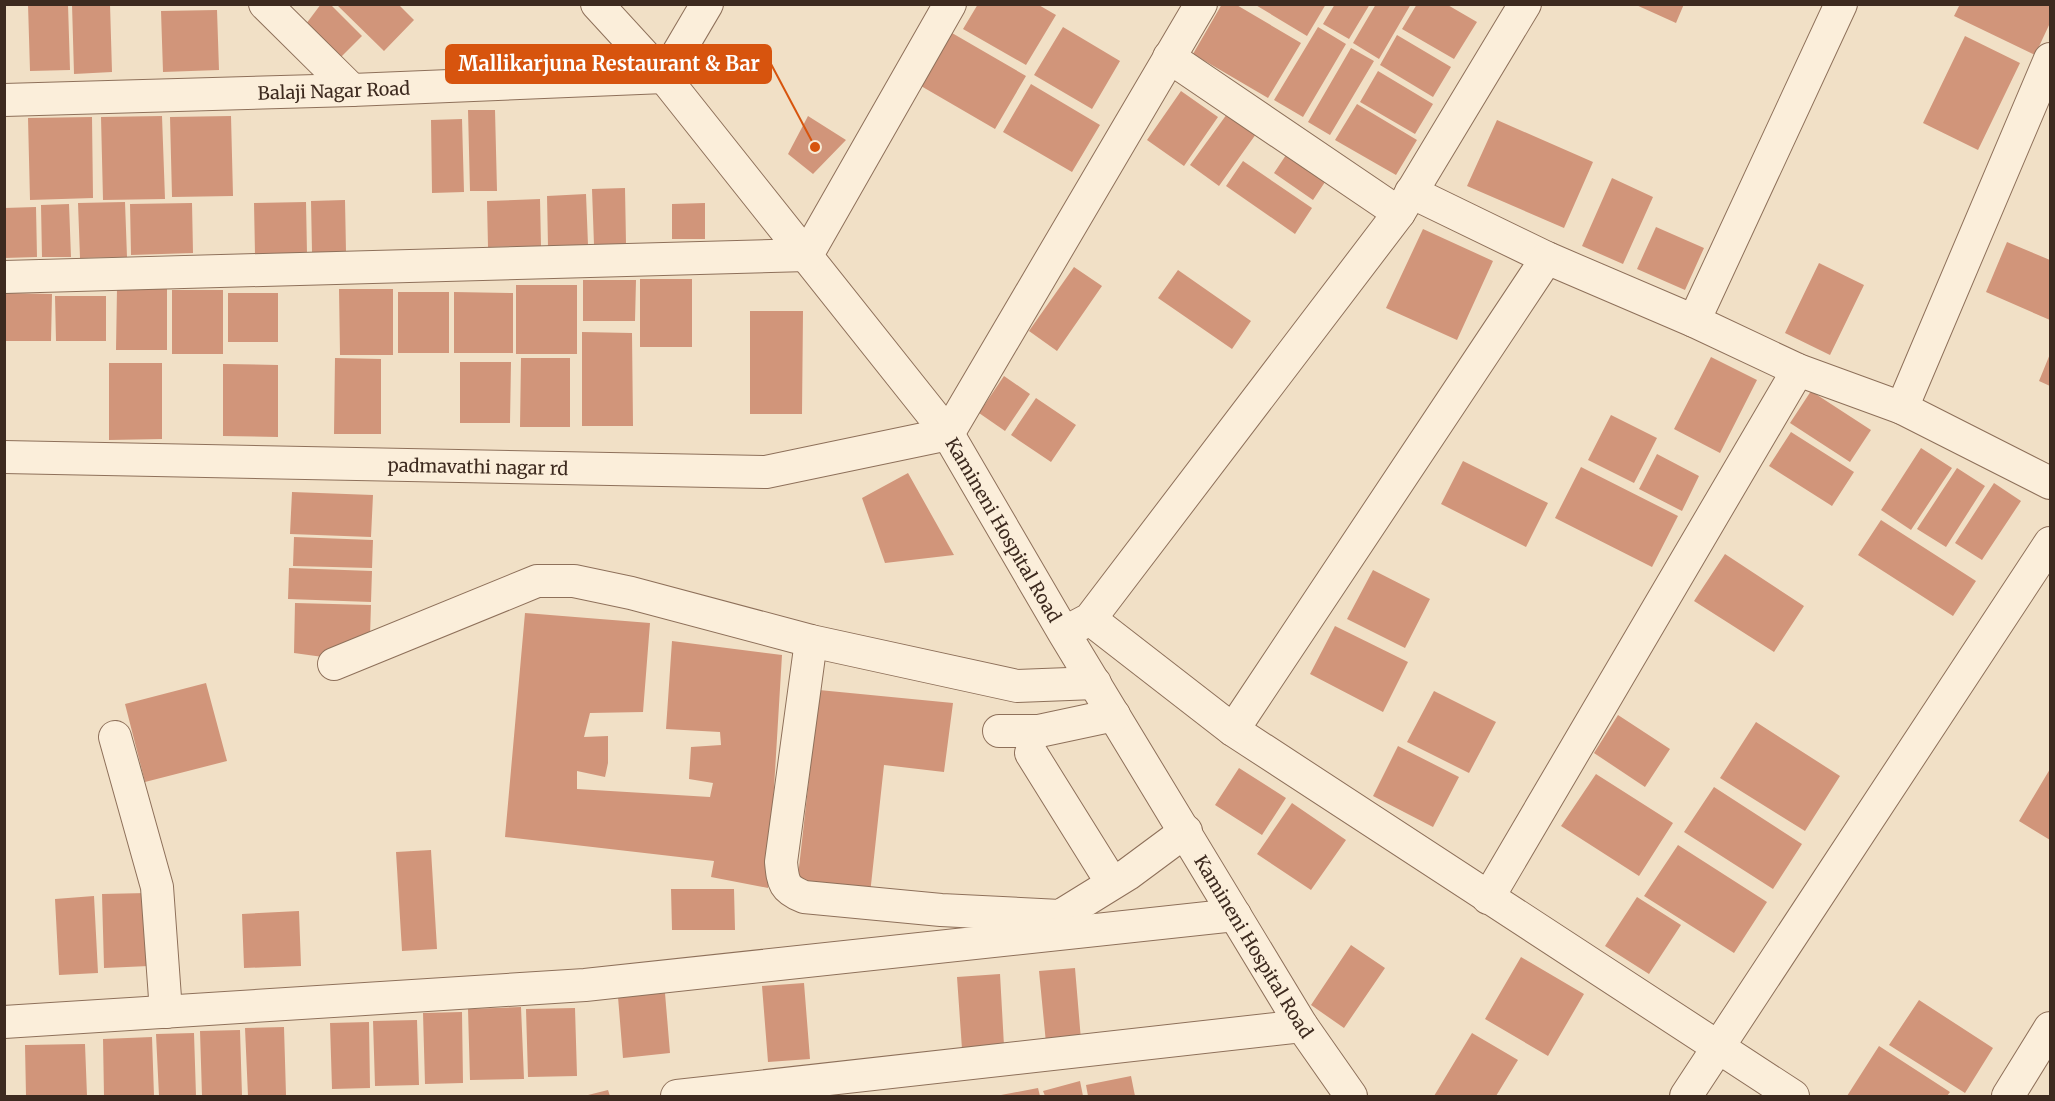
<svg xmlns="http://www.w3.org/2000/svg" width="2055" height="1101" viewBox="0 0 2055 1101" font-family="Merriweather,serif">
<rect width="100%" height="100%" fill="#f1e0c6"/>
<path fill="#d1957a" d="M 28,4 L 68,4 L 70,70 L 30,71 Z
M 72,4 L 110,4 L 112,72 L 74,74 Z
M 321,4 L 330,4 L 362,36 L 334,64 L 300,32 Z
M 336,4 L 398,4 L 414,20 L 384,51 Z
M 978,4 L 1037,4 L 1056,15 L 1026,65 L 963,29 Z
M 1222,4 L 1235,4 L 1301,43 L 1268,98 L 1193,54 Z
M 1254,4 L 1326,4 L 1307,36 Z
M 1335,4 L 1370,4 L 1349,39 L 1323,24 Z
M 1376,4 L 1411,4 L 1379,59 L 1353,43 Z
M 1417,4 L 1446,4 L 1477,22 L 1454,59 L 1402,29 Z
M 1634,4 L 1684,4 L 1676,23 Z
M 1960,4 L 2050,4 L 2050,23 L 2035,55 L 1954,16 Z
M 217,10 L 219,70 L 163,72 L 161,11 Z
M 1063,27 L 1120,61 L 1092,109 L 1034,75 Z
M 1318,27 L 1346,44 L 1303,117 L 1274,100 Z
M 952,33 L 1026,76 L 995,129 L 921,86 Z
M 1397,35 L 1451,67 L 1433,97 L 1380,65 Z
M 1965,36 L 2020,63 L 1978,150 L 1923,123 Z
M 1351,48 L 1374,61 L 1330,135 L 1308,122 Z
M 1378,71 L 1433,104 L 1415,134 L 1360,102 Z
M 1031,84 L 1100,125 L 1072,172 L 1003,132 Z
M 1181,91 L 1218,117 L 1184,166 L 1147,140 Z
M 1357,104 L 1417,140 L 1396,175 L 1335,140 Z
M 468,110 L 495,110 L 497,191 L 470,191 Z
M 1227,114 L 1256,134 L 1219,186 L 1190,165 Z
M 162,116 L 165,199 L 103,200 L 101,117 Z
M 231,116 L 233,196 L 172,197 L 170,117 Z
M 808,116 L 846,140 L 813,174 L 788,154 Z
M 92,117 L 93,198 L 30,200 L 28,118 Z
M 462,119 L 464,192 L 432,193 L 431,120 Z
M 1497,120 L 1593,162 L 1564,228 L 1467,186 Z
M 1288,152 L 1327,179 L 1313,200 L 1274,173 Z
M 1243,161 L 1312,208 L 1295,234 L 1226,186 Z
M 1612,178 L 1653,197 L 1623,264 L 1582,246 Z
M 625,188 L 626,244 L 594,245 L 592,189 Z
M 586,194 L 588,245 L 548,247 L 547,196 Z
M 540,199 L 541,246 L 488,247 L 487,201 Z
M 345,200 L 346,252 L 312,252 L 311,201 Z
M 125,202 L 127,257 L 80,258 L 78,203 Z
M 306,202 L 307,254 L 255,255 L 254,203 Z
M 192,203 L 193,253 L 131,255 L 130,204 Z
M 705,203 L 705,239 L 672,239 L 672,204 Z
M 69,204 L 71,257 L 42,257 L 41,205 Z
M 36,207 L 37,257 L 4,258 L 4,208 Z
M 1656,227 L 1704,248 L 1685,290 L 1637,269 Z
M 1423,229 L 1493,261 L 1457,340 L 1386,308 Z
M 2007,242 L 2050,260 L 2050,320 L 1986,292 Z
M 1819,263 L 1864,285 L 1830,355 L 1785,333 Z
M 1074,267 L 1102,286 L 1057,351 L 1029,331 Z
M 1178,270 L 1251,321 L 1232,349 L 1158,298 Z
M 640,279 L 692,279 L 692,347 L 640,347 Z
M 583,280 L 636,280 L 635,321 L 583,321 Z
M 516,285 L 577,285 L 577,354 L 516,354 Z
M 117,288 L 167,288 L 167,350 L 116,350 Z
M 339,289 L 393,289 L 393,355 L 340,355 Z
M 172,290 L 223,290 L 223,354 L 172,354 Z
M 398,292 L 449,292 L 449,353 L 398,353 Z
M 454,292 L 513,293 L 513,353 L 454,353 Z
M 5,293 L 52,294 L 51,341 L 6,341 Z
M 228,293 L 278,293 L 278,342 L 228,342 Z
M 55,296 L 106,296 L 106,341 L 56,341 Z
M 750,311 L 803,311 L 802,414 L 750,414 Z
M 582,332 L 632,333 L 633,426 L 582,426 Z
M 2050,354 L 2050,386 L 2039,381 Z
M 1711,357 L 1757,380 L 1720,453 L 1674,429 Z
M 335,358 L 381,359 L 381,434 L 334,434 Z
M 521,358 L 570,358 L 570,427 L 520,427 Z
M 460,362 L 511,362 L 510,423 L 460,423 Z
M 109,363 L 162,363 L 162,439 L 109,440 Z
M 223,364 L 278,365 L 278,437 L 223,436 Z
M 1004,376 L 1030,394 L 1005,431 L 979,413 Z
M 1811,391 L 1871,430 L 1850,462 L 1790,423 Z
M 1036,398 L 1076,425 L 1051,462 L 1011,435 Z
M 1611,415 L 1657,438 L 1634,483 L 1588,460 Z
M 1791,432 L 1854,472 L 1832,506 L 1769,466 Z
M 1921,448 L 1952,468 L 1911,530 L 1881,510 Z
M 1657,454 L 1699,476 L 1682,511 L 1639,489 Z
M 1463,461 L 1548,503 L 1526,547 L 1441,504 Z
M 1581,467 L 1678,516 L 1652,567 L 1555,518 Z
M 1957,468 L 1985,486 L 1946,547 L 1917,529 Z
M 908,473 L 954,555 L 885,563 L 862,498 Z
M 1994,483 L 2021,501 L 1982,560 L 1955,543 Z
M 292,492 L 373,495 L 371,537 L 290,534 Z
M 1881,520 L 1976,581 L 1953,616 L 1858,555 Z
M 294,537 L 373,540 L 372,568 L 293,566 Z
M 1725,554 L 1804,606 L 1774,652 L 1694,601 Z
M 289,568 L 372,571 L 371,602 L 288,599 Z
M 1373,570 L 1430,599 L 1405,648 L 1347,619 Z
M 295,603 L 371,605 L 370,636 L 323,657 L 294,653 Z
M 525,613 L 650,623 L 643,712 L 590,713 L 584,737 L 608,736 L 608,763 L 605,777 L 577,771 L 577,789 L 710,797 L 713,783 L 689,779 L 691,747 L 721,745 L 720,732 L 666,729 L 672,641 L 782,655 L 768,888 L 711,877 L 714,861 L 505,837 Z
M 1335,626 L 1408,662 L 1383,712 L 1310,674 Z
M 206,683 L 227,761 L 145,782 L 125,704 Z
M 819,690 L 953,703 L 944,772 L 884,765 L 870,894 L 797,885 Z
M 1434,691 L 1496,722 L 1469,773 L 1407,742 Z
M 1618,715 L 1670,749 L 1645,787 L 1594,753 Z
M 1756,722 L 1840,776 L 1805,831 L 1720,778 Z
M 1398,746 L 1459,777 L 1433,827 L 1373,796 Z
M 1239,768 L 1286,798 L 1262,835 L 1215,805 Z
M 2050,769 L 2050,840 L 2019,821 Z
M 1596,774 L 1673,823 L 1639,876 L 1561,826 Z
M 1714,787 L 1802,844 L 1773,889 L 1684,832 Z
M 1292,803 L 1346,840 L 1311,890 L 1257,854 Z
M 1678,845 L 1767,902 L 1734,953 L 1644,896 Z
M 431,850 L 437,949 L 402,951 L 396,852 Z
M 671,889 L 734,889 L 735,930 L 672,930 Z
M 147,893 L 149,966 L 104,968 L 102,894 Z
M 94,896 L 98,973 L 59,975 L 55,899 Z
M 1637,897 L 1681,925 L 1649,974 L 1605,946 Z
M 299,911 L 301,966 L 244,968 L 242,914 Z
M 1351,945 L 1385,968 L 1344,1028 L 1311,1005 Z
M 1521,957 L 1584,994 L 1548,1056 L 1485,1019 Z
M 1075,968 L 1081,1040 L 1046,1043 L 1039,971 Z
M 1000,974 L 1004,1046 L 962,1049 L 957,977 Z
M 804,983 L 810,1059 L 768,1062 L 762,986 Z
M 665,993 L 670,1053 L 623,1058 L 618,997 Z
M 1919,1000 L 1993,1048 L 1965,1093 L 1889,1045 Z
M 521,1007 L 524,1079 L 470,1080 L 468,1009 Z
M 575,1008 L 577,1076 L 528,1077 L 526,1009 Z
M 462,1012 L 463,1083 L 425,1084 L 423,1013 Z
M 417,1020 L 419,1085 L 375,1086 L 373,1021 Z
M 369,1022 L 370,1088 L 332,1089 L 330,1023 Z
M 284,1027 L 286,1095 L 248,1096 L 245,1028 Z
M 240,1030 L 242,1096 L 202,1096 L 200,1031 Z
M 194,1033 L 196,1096 L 159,1096 L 156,1034 Z
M 1472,1033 L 1518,1060 L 1496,1096 L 1434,1096 Z
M 152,1037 L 154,1096 L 104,1096 L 103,1039 Z
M 85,1044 L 87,1096 L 26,1096 L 25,1045 Z
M 1879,1046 L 1950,1092 L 1947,1096 L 1847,1096 Z
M 1131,1076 L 1135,1096 L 1088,1096 L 1086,1085 Z
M 1080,1081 L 1083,1096 L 1045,1096 L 1043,1091 Z
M 1038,1088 L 1040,1096 L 1001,1096 L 1001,1095 Z
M 608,1090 L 610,1096 L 584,1096 Z"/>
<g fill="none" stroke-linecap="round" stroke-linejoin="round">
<g stroke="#8e705a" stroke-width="34">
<g id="minor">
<path d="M 265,4 L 352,90"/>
<path id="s1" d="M 597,4 L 664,77 L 948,434 L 1064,633 L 1302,1026 L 1351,1096"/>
<path d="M 1169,57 L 1399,213"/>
<path id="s2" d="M 4,100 L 352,90 L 664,77 L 707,4"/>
<path d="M 1411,192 L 1547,258 L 1694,321 L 1798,370 L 1902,408 L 2050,483"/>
<path d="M 4,277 L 807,255 L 950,4"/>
<path d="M 1694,321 L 1841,4"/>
<path d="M 1902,408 L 2050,59"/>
<path id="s3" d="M 4,457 L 766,472 L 948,434 L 1201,4"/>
<path d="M 1090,619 L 1233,730 L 1793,1096"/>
<path d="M 1073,628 L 1090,619 L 1399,213 L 1525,4"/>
<path d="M 811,641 L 781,862 C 783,883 784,889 804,897 L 941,910 L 1060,916 L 1128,874 L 1186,831"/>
<path d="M 334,664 L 537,581 L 574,581 L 631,593 L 811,641 L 1017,686 L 1095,683"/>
<path d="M 1233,730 L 1547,258"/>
<path d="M 999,731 L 1039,731 L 1114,715"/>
<path d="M 115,737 L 157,887 L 166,1012"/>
<path d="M 1031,753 L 1112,883"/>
<path d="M 1488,898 L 1798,370"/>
<path d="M 4,1022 L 585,985 L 1235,915"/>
<path d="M 677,1096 L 1302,1026"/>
<path d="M 1686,1096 L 2050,543"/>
<path d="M 2008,1096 L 2050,1028"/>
</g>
</g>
<use href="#minor" stroke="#fbeeda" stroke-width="32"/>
</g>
<g text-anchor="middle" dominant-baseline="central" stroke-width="6" stroke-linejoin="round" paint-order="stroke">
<g font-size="18" fill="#3d2a1f" stroke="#f8ebd6">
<text stroke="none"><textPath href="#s2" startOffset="330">Balaji Nagar Road</textPath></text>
<text stroke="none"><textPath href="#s3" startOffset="474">padmavathi nagar rd</textPath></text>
<text stroke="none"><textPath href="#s1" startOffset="666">Kamineni Hospital Road</textPath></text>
<text stroke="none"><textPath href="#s1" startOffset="1152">Kamineni Hospital Road</textPath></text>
</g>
</g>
<path fill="none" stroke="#d7540e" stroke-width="2" d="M815 147L771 64"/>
<circle fill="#d7540e" stroke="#f8ebd6" stroke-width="2" cx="815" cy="147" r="6"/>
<rect fill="#d7540e" stroke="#d7540e" stroke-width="2" x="446" y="45" width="325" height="38" rx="6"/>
<g font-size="20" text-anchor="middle" font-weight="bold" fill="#fff">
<text x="609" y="71">Mallikarjuna Restaurant &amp; Bar</text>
</g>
<rect width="2055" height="1101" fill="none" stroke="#3d2a1f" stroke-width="12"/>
</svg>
